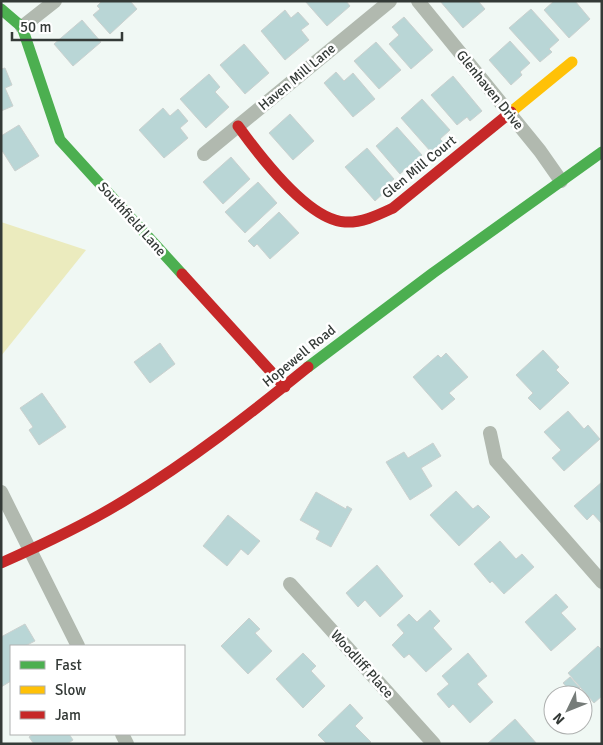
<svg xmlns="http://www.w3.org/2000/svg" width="603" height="745" viewBox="0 0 603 745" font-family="Signika,sans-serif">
<rect width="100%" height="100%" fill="#f0f8f4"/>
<path fill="#ebebbe" d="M 1,222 L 86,250 L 1,356 Z"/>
<path fill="#b9d6d6" stroke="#cbd1cf" d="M 102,1 L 130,1 L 137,9 L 110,34 L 93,15 L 100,9 L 97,6 Z
M 305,1 L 346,1 L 350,6 L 327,26 Z
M 440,1 L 478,1 L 485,9 L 463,28 Z
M 554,1 L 575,1 L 590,19 L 569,38 L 544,10 Z
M 531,9 L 559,40 L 549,49 L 552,52 L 540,62 L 509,28 Z
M 285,10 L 291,18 L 298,12 L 309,24 L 301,30 L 309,40 L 285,60 L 261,31 Z
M 404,17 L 433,50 L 411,69 L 389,44 L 399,35 L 392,27 Z
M 82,20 L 101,42 L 73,66 L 54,44 Z
M 510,41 L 530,63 L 520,72 L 522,75 L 511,85 L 489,60 Z
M 376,42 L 401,70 L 379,89 L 354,61 Z
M 244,44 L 269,73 L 245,94 L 220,65 Z
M 5,68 L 12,85 L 5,88 L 13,106 L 1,111 L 1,69 Z
M 336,72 L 344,81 L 353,73 L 375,99 L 353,117 L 324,83 Z
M 209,74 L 220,87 L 215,92 L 229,107 L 206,128 L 180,99 Z
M 453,76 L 482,111 L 470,121 L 467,117 L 457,125 L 431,95 Z
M 422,99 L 450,130 L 440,139 L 443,142 L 431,152 L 401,118 Z
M 163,108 L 170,116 L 178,109 L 188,121 L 180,128 L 188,138 L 164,158 L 139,130 Z
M 290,114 L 314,141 L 293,160 L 269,133 Z
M 19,125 L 39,156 L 15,171 L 1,149 L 1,136 Z
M 397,127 L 422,155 L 400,174 L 376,146 Z
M 367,148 L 394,179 L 383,188 L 386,191 L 375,201 L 345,167 Z
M 231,157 L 250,179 L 223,204 L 203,182 Z
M 258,182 L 277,203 L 245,233 L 225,212 Z
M 279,212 L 299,233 L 270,259 L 257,244 L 254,247 L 248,241 Z
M 160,343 L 175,364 L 150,383 L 134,362 Z
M 543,350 L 559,367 L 556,370 L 569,383 L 540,410 L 528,398 L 533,393 L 516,375 Z
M 446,353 L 468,377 L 449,393 L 455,399 L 442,410 L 413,377 L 438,355 L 441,358 Z
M 42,393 L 66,427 L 39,445 L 29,430 L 33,427 L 20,408 Z
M 568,411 L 584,429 L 588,425 L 600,439 L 564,471 L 552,458 L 561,450 L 544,432 Z
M 433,443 L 441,456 L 421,468 L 432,486 L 410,500 L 386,462 L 404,452 L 408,458 Z
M 602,482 L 602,524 L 593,514 L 587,520 L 574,506 Z
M 456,491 L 473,509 L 478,505 L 490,517 L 459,546 L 430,515 Z
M 316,492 L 346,509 L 347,506 L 352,509 L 331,547 L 316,539 L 320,531 L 300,520 Z
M 228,515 L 260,541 L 248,555 L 241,549 L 227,566 L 203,546 Z
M 500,541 L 516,559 L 522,554 L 534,567 L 504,594 L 492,581 L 490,583 L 474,564 Z
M 377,565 L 403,596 L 380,617 L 365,600 L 358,607 L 346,593 Z
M 556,594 L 568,607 L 561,613 L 576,629 L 551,651 L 525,622 Z
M 430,610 L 440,621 L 433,628 L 452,649 L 426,672 L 409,654 L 404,658 L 392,645 L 404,633 L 397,625 L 409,614 L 417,622 Z
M 249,618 L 260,629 L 255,633 L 272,651 L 248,674 L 221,646 Z
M 25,624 L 35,641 L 25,646 L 11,646 L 11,681 L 1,687 L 1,637 Z
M 598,646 L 602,650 L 602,696 L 594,703 L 568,673 Z
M 303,653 L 316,666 L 311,671 L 325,686 L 303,708 L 276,679 Z
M 468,653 L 487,676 L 477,684 L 493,702 L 470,723 L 453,704 L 449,708 L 437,694 L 449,684 L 442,676 Z
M 570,677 L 580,688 L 573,694 L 563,683 Z
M 350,704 L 363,718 L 355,726 L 371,742 L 369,744 L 327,744 L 318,735 Z
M 515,719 L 537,744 L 487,744 Z
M 33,734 L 69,734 L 73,740 L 67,744 L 34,744 L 29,737 Z"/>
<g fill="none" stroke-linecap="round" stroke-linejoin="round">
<path stroke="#b1b9af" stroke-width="14" d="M 418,1 L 540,151 L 561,181
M 22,27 L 55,1
M 204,154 L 390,1
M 490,433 L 496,461 L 602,582
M 1,492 L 78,646
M 290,584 L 434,744
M 122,734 L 127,744"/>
<path stroke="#4caf50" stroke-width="11" d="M 1,9 L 22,27 L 60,140 L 182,274
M 308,367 L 433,273 L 602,152"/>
<path stroke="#ffc107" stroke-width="11" d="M 511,112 L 572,62"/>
<path stroke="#c62828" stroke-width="11" d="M 238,126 C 259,155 308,220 345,222 C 362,223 378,215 393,208 L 511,112
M 182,274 L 285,387
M 1,563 C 44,544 87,524 127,499 C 191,460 250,414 308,367"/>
</g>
<g text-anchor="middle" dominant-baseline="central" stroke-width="5" stroke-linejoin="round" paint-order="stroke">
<g font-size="14" fill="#343a37" stroke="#fff">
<text transform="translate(297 77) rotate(-40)">Haven Mill Lane</text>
<text transform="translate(490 90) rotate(51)">Glenhaven Drive</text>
<text transform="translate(419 167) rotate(-39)">Glen Mill Court</text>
<text transform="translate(132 219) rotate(48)">Southfield Lane</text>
<text transform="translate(299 356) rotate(-39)">Hopewell Road</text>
<text transform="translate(362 664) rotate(48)">Woodliff Place</text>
</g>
</g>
<rect width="603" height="745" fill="none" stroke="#343a37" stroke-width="5"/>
<rect x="10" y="645" width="175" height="90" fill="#ffffff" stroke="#aeb0af"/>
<rect x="20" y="661" width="25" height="8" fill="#4caf50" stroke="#aeb0af"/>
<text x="55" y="670" font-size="15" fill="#343a37">Fast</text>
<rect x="20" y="686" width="25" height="8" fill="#ffc107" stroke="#aeb0af"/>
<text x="55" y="695" font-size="15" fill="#343a37">Slow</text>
<rect x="20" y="711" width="25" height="8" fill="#c62828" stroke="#aeb0af"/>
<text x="55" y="720" font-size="15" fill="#343a37">Jam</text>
<g transform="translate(568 710) rotate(227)"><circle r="24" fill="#ffffff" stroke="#aeb0af"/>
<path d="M0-4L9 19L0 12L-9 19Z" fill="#767c79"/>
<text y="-8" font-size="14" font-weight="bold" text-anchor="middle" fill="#343a37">N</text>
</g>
<path d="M12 32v8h110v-8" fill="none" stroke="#343a37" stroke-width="2.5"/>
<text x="20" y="32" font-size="15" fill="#343a37" stroke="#ffffff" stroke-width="4" paint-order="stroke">50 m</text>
</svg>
